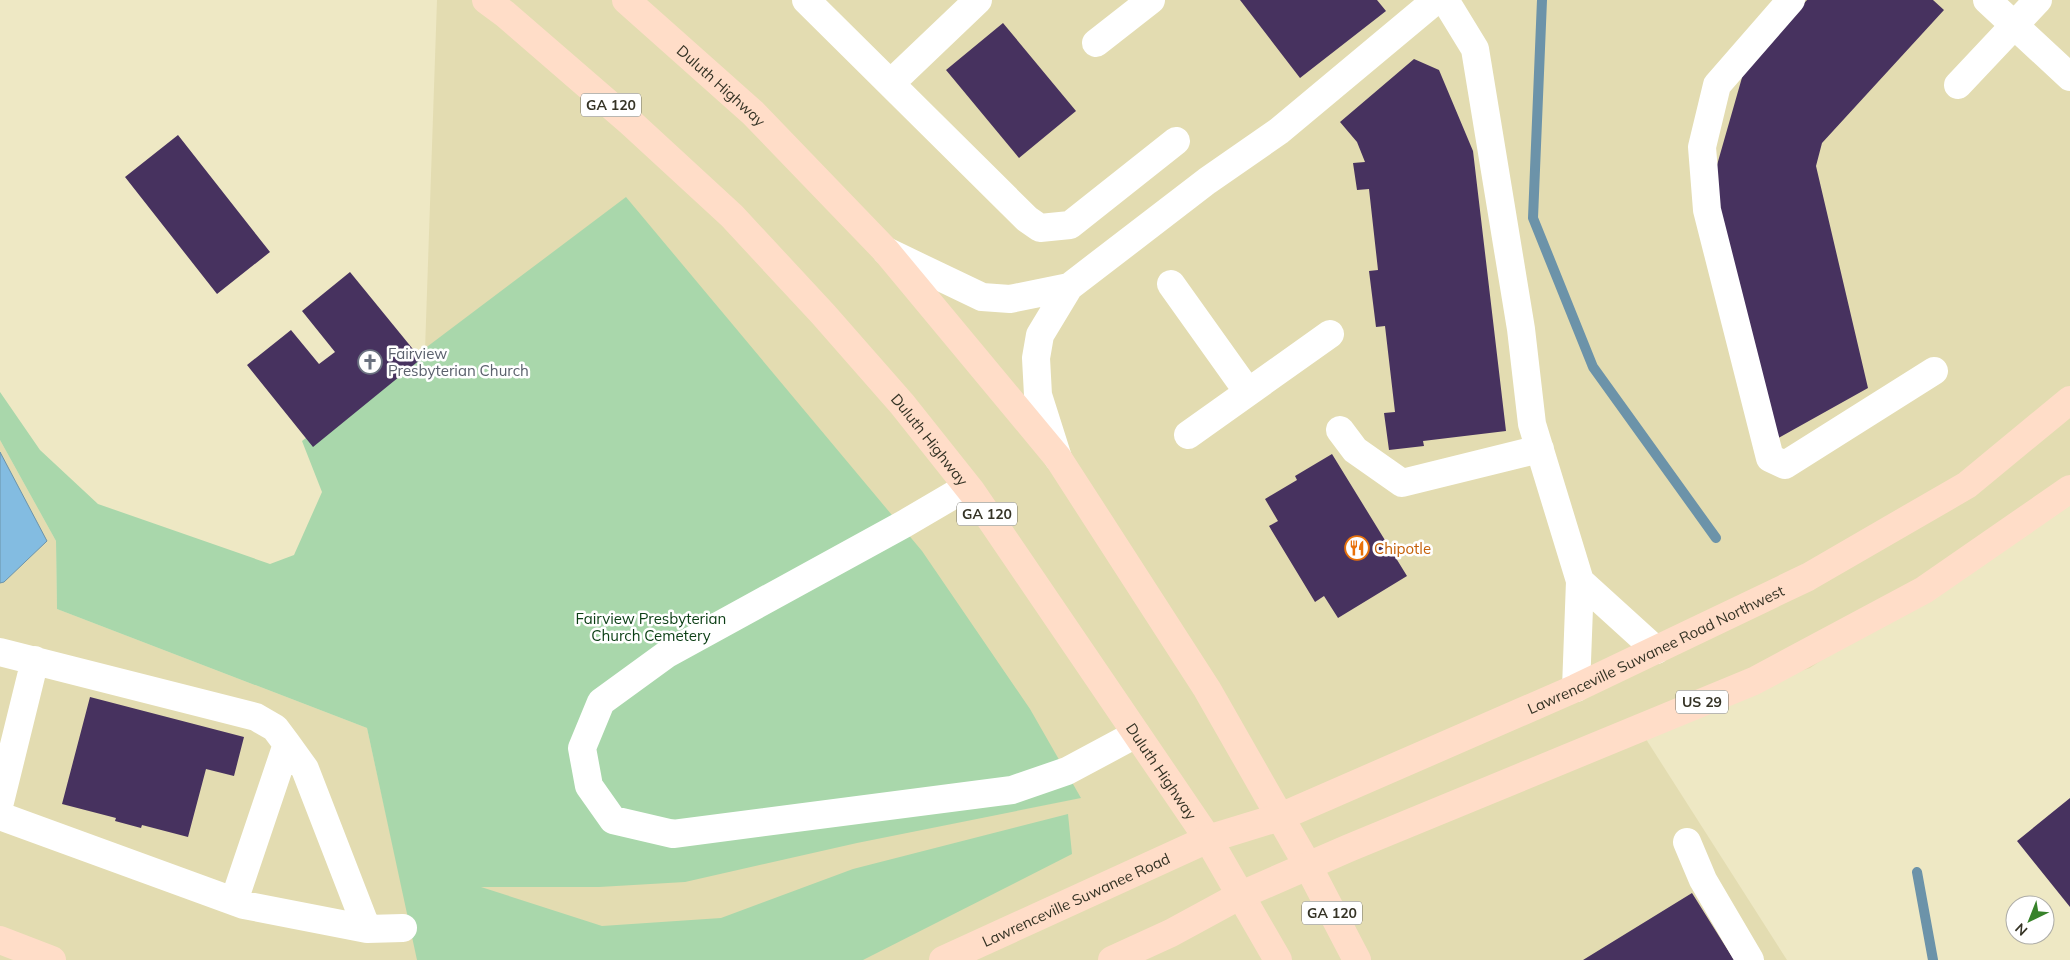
<svg xmlns="http://www.w3.org/2000/svg" width="2070" height="960" viewBox="0 0 2070 960" font-family="Mulish,sans-serif">
<rect width="100%" height="100%" fill="#eee8c4"/>
<path fill="#e3dcb1" d="M 437,0 L 2070,0 L 2070,488 L 1810,668 L 1637,725 L 1787,960 L 0,960 L 0,440 L 56,541 L 57,609 L 367,728 L 406,905 Z"/>
<path fill="#a9d7ab" d="M 626,197 L 922,551 L 1030,709 L 1081,798 L 857,843 L 685,882 L 599,887 L 481,887 L 602,926 L 721,918 L 853,869 L 1068,814 L 1072,854 L 863,960 L 417,960 L 367,728 L 57,609 L 56,541 L 0,440 L 0,392 L 40,450 L 98,504 L 270,564 L 294,555 L 322,492 L 302,441 Z"/>
<path fill="#83bce1" stroke="#6c93a9" d="M 0,452 L 47,541 L 4,582 L 0,583 Z"/>
<g fill="none" stroke-linecap="round" stroke-linejoin="round">
<path stroke="#6c93a9" stroke-width="10" d="M 1542,0 L 1533,218 L 1593,367 L 1716,538
M 1917,872 L 1933,960"/>
</g>
<path fill="#47325f" d="M 1240,0 L 1377,0 L 1386,11 L 1300,78 Z
M 1807,0 L 1933,0 L 1944,10 L 1822,143 L 1816,166 L 1868,388 L 1775,440 L 1711,186 L 1745,67 Z
M 1003,23 L 1076,111 L 1019,158 L 946,70 Z
M 1414,59 L 1439,70 L 1473,151 L 1506,431 L 1423,441 L 1424,446 L 1389,450 L 1384,413 L 1395,412 L 1385,326 L 1376,327 L 1369,271 L 1378,270 L 1369,189 L 1357,190 L 1353,163 L 1365,162 L 1357,142 L 1340,122 Z
M 178,135 L 270,252 L 217,294 L 125,177 Z
M 350,272 L 421,359 L 313,447 L 247,365 L 291,330 L 319,364 L 335,352 L 302,311 Z
M 1332,454 L 1407,576 L 1338,618 L 1324,596 L 1315,602 L 1269,526 L 1278,521 L 1265,499 L 1297,480 L 1295,476 Z
M 90,697 L 244,737 L 234,776 L 206,769 L 188,837 L 142,825 L 141,828 L 115,821 L 116,818 L 62,804 Z
M 2070,798 L 2070,907 L 2017,841 Z
M 1692,893 L 1734,960 L 1583,960 Z"/>
<g fill="none" stroke-linecap="round" stroke-linejoin="round">
<path stroke="#fff" stroke-width="28" d="M 806,0 L 1027,219 L 1040,228 L 1070,225 L 1176,141
M 1445,0 L 1475,49 L 1521,329 L 1532,424 L 1580,581 L 1576,688
M 1791,0 L 1717,85 L 1702,147 L 1707,210 L 1770,458 L 1785,465 L 1934,371
M 1987,0 L 2070,77
M 1096,43 L 1151,0
M 891,83 L 978,0
M 1958,85 L 2038,0
M 886,251 L 982,297 L 1010,299 L 1069,287
M 1171,284 L 1248,392
M 1340,430 L 1355,450 L 1402,483 L 1540,449
M 1188,435 L 1330,334
M 1058,458 L 1038,395 L 1036,358 L 1040,335 L 1069,287 L 1207,181 L 1279,131 L 1436,0
M 967,487 L 904,524 L 667,654 L 601,702 L 582,748 L 589,786 L 613,820 L 673,834 L 1012,790 L 1067,771 L 1136,734
M 1580,581 L 1656,650
M 0,652 L 256,717 L 275,728 L 287,744
M 0,802 L 35,660
M 0,816 L 244,905 L 367,929 L 403,928
M 1687,842 L 1703,880 L 1750,960
M 234,901 L 287,744 L 305,769 L 367,929"/>
<g stroke="#ffddc8" stroke-width="28">
<path id="s1" d="M 486,0 L 505,14 L 631,123 L 732,216 L 823,314 L 902,404 L 972,492 L 1208,839 L 1278,960"/>
<path id="s2" d="M 626,0 L 753,113 L 886,251 L 1058,458 L 1207,689 L 1308,866 L 1357,960"/>
<path d="M 0,940 L 52,960"/>
<path id="s3" d="M 943,960 L 1208,839 L 1280,817 L 1576,688 L 1808,577 L 1967,485 L 2070,400"/>
<path d="M 1112,960 L 1171,933 L 1241,895 L 1349,848 L 1754,681 L 1924,590 L 2070,489"/>
</g>
</g>
<defs>
<g id="church-ring" transform="scale(1.25)"><circle r="9.5" fill="#fff" stroke="#6b7280" stroke-width="1.5"/><path d="M-1.2-6h2.4v3.5h3.3v2.4h-3.3V6h-2.4V-.1h-3.3v-2.4h3.3Z" fill="#6b7280"/></g>
<g id="restaurant-ring" transform="scale(1.25)"><circle r="9.5" fill="#fff" stroke="#e8710a" stroke-width="1.5"/><path d="M-5-6h1v4h1v-4h1v4h1v-4h1v5L-1.5 .5V6h-2V.5L-5-1ZM5-6V6H3V1.5H1.5Q1.5-4 5-6Z" fill="#e8710a"/></g>
</defs>
<g fill-rule="evenodd">
<use href="#church-ring" x="370" y="362"/>
<use href="#restaurant-ring" x="1357" y="548"/>
</g>
<g text-anchor="middle" dominant-baseline="central" stroke-width="5" stroke-linejoin="round" paint-order="stroke">
<g fill="#fff" stroke="#727066" stroke-width="1">
<rect x="581" y="93.5" width="60" height="23" rx="4"/>
<rect x="957" y="502.5" width="60" height="23" rx="4"/>
<rect x="1676" y="690.5" width="52" height="23" rx="4"/>
<rect x="1302" y="901.5" width="60" height="23" rx="4"/>
</g>
<g font-size="14" font-weight="bold" fill="#353325">
<text x="611" y="105">GA 120</text>
<text x="987" y="514">GA 120</text>
<text x="1702" y="702">US 29</text>
<text x="1332" y="913">GA 120</text>
</g>
<g font-size="15" fill="#353325" stroke="#fff">
<text stroke="none"><textPath href="#s2" startOffset="128">Duluth Highway</textPath></text>
<text stroke="none"><textPath href="#s1" startOffset="626">Duluth Highway</textPath></text>
<text stroke="none"><textPath href="#s3" startOffset="778">Lawrenceville Suwanee Road Northwest</textPath></text>
<text stroke="none"><textPath href="#s1" startOffset="1031">Duluth Highway</textPath></text>
<text stroke="none"><textPath href="#s3" startOffset="146">Lawrenceville Suwanee Road</textPath></text>
</g>
<g font-size="15" fill="#5b616d" stroke="#fff" text-anchor="start">
<text x="388" y="353">Fairview<tspan x="388" dy="17">Presbyterian Church</tspan></text>
</g>
<g font-size="15" fill="#c56008" stroke="#fff" text-anchor="start">
<text x="1374" y="548">Chipotle</text>
</g>
<g font-size="15" fill="#0b3e14" stroke="#fff">
<text x="651" y="618">Fairview Presbyterian<tspan x="651" dy="17">Church Cemetery</tspan></text>
</g>
</g>
<g transform="translate(2030 920) rotate(223)"><circle r="24" fill="#ffffff" stroke="#aeada8"/>
<path d="M0-4L9 19L0 12L-9 19Z" fill="#37822a"/>
<text y="-8" font-size="14" font-weight="bold" text-anchor="middle" fill="#353325">N</text>
</g>
</svg>
